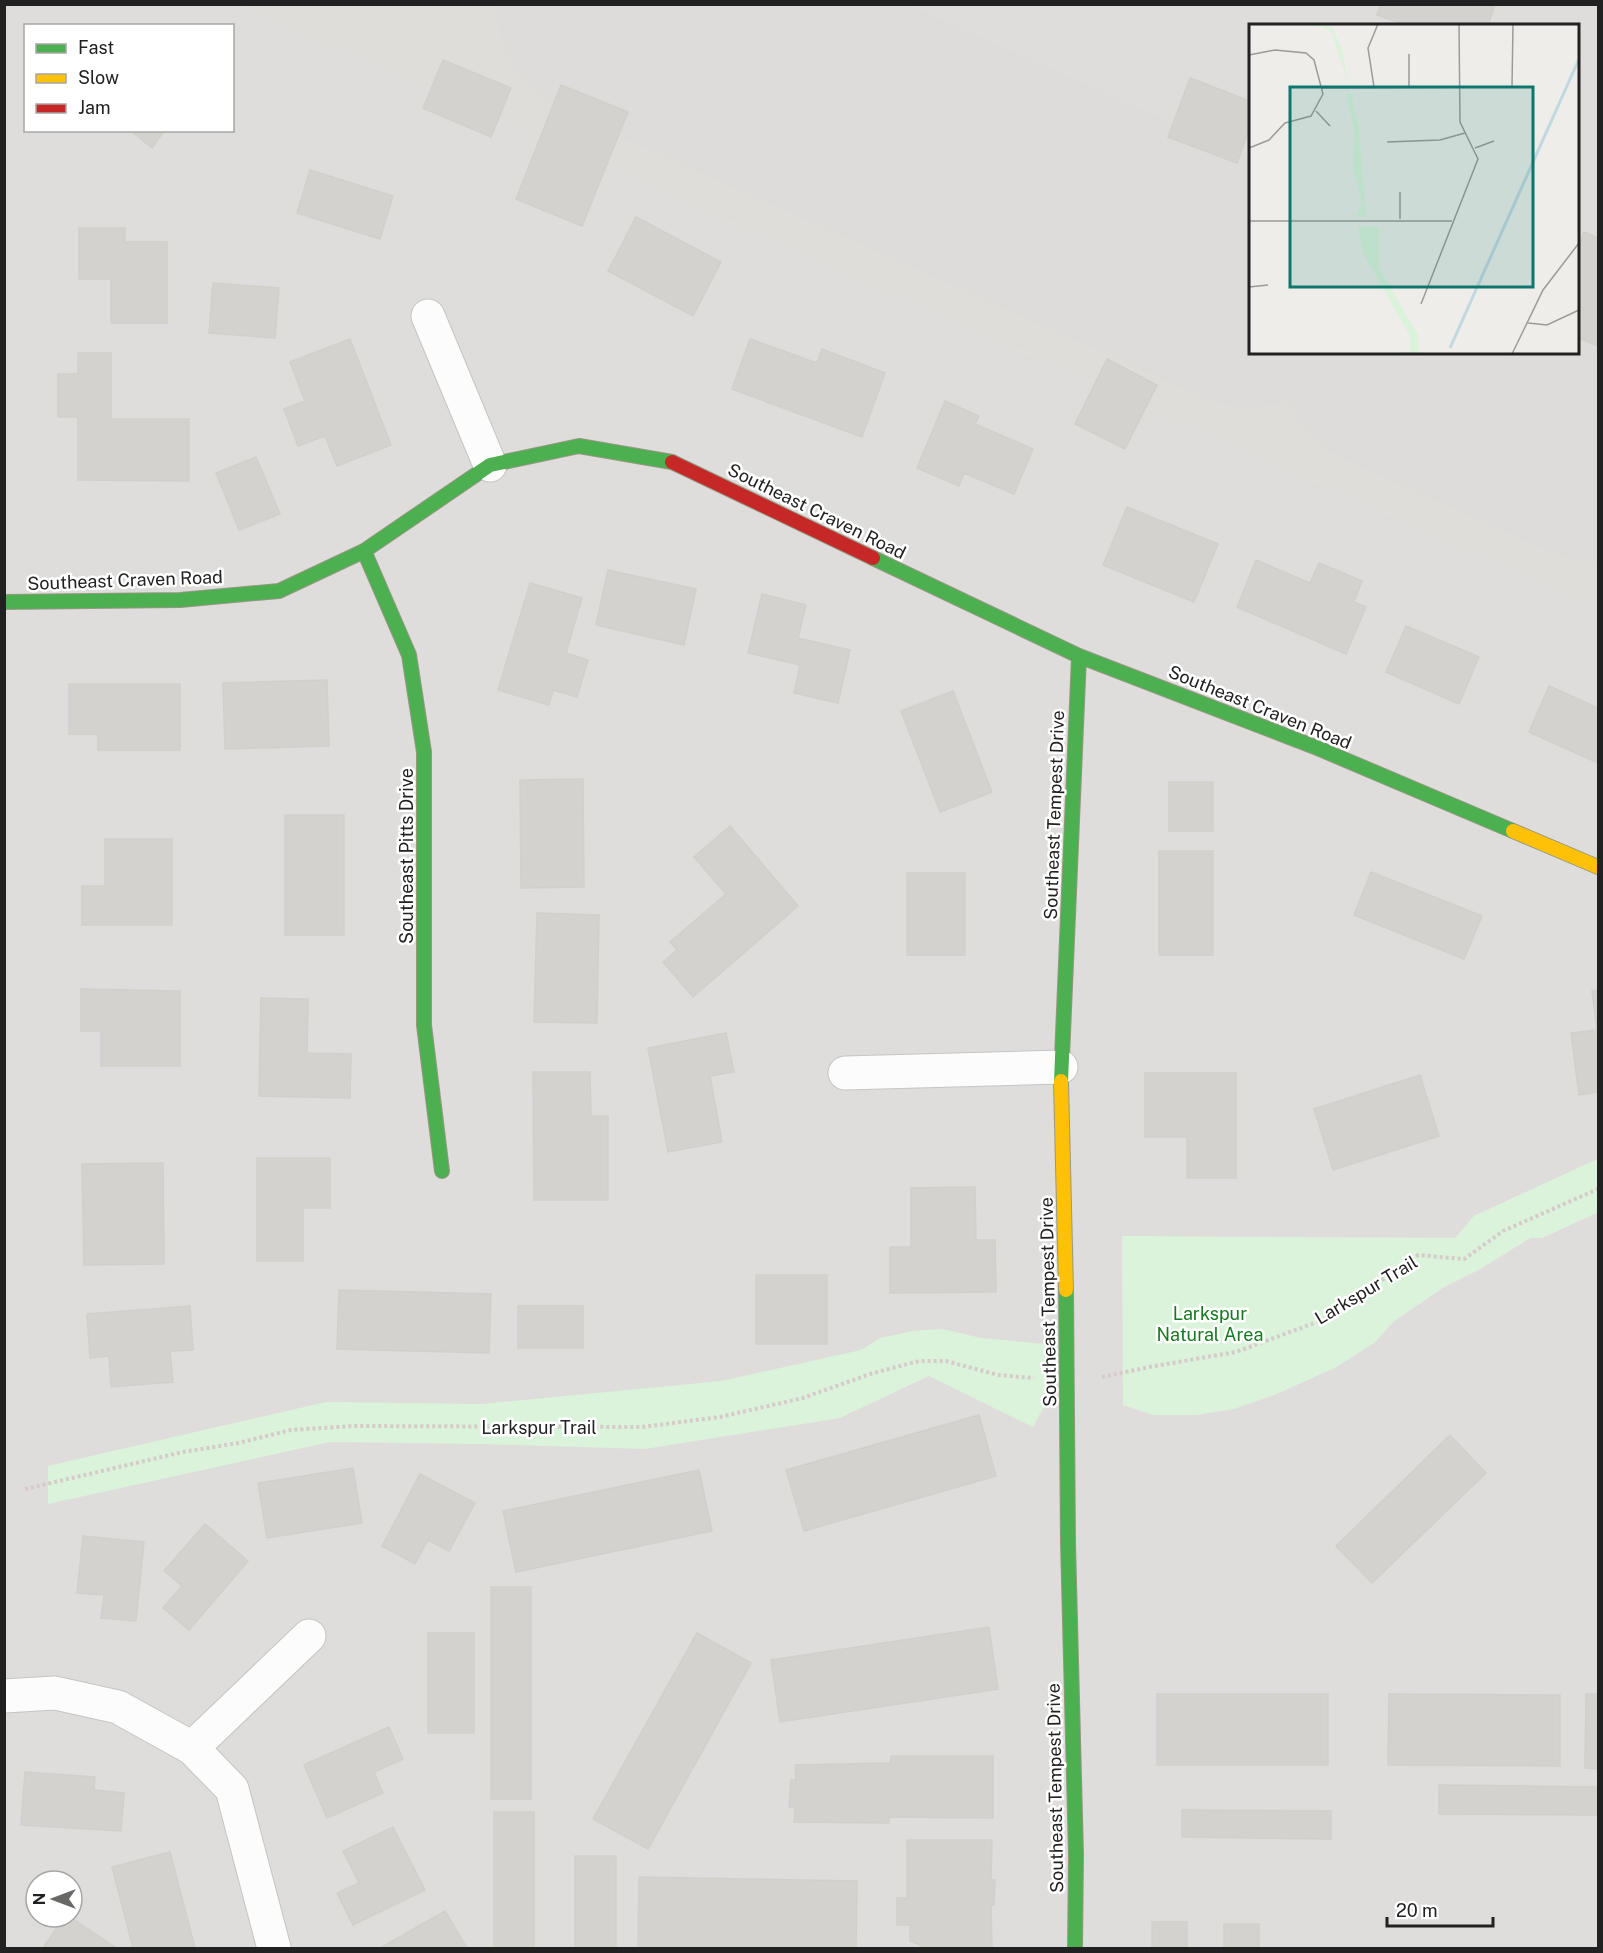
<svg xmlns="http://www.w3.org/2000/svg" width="1603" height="1953" viewBox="0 0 1603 1953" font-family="'Public Sans',sans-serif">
<rect width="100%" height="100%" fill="#efedea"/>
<path fill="#dedddb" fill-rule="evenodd" d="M 5,5 L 242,5 L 1598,607 L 1598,1159 L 1474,1216 L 1456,1238 L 1122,1237 L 1274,1395 L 1336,1367 L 1374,1343 L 1394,1321 L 1444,1287 L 1480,1269 L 1530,1238 L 1542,1238 L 1598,1212 L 1598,1948 L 5,1948 ZM 26,26 L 232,26 L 232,130 L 26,130 ZM 36,1881 L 72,1881 L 72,1917 L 36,1917 Z
M 822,5 L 1598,5 L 1598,358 L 1578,348 L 1578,26 L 1250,26 L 1250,199 Z"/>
<path fill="#dfddd9" d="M 242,5 L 822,5 L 1250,199 L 1250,352 L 1578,352 L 1578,348 L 1598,358 L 1598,607 Z"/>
<path fill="#dbf2db" d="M 1598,1159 L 1598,1212 L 1542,1238 L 1530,1238 L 1480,1269 L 1444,1287 L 1394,1321 L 1374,1343 L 1336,1367 L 1274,1395 L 1234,1409 L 1196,1415 L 1153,1415 L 1123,1405 L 1122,1236 L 1455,1238 L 1474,1216 Z
M 942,1329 L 981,1338 L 1044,1344 L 1044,1406 L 1033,1427 L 929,1376 L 840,1418 L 645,1449 L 481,1444 L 330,1442 L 48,1504 L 48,1466 L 326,1402 L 481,1404 L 721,1381 L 861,1350 L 880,1338 L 913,1331 Z"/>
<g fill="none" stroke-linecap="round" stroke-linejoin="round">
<path stroke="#dddcda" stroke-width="238" d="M 615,4 L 1250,288
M 1396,352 L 1598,443"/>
</g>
<path fill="#d4d2cf" stroke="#d2cfcb" stroke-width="1.5" d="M 1381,4 L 1495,4 L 1488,26 L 1409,26 L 1377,15 Z
M 443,60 L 511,88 L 491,137 L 423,108 Z
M 1190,78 L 1250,101 L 1250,127 L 1237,163 L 1168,137 Z
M 561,85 L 628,112 L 582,226 L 516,199 Z
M 130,130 L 165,130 L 152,148 Z
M 310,170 L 393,196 L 380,239 L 297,213 Z
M 636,217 L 721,262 L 693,316 L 608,271 Z
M 79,228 L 125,228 L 125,242 L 167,242 L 167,323 L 111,323 L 111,279 L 79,279 Z
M 1584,232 L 1598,238 L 1598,346 L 1578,338 L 1578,248 Z
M 213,283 L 279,288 L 275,338 L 209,333 Z
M 350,339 L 391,445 L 337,466 L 325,436 L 298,446 L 284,409 L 305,401 L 290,362 Z
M 750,339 L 817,363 L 822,349 L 885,373 L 862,437 L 732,389 Z
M 78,353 L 111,353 L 111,419 L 189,419 L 189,481 L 78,480 L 78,417 L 58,417 L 58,374 L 78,374 Z
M 1107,359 L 1157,385 L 1125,449 L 1075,424 Z
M 945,401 L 979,416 L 975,424 L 1033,449 L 1014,494 L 964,473 L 959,486 L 917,468 Z
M 256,457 L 280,514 L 239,530 L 216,473 Z
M 1127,507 L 1218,544 L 1194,602 L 1103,565 Z
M 1256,560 L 1310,583 L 1319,563 L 1362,581 L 1354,602 L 1366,607 L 1346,654 L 1237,607 Z
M 608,570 L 696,589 L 684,645 L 596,625 Z
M 530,583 L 582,598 L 566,653 L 588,660 L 577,697 L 553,690 L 549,705 L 498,690 Z
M 762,594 L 806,605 L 798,638 L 850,650 L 838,703 L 794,693 L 800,665 L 748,653 Z
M 1406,626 L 1479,657 L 1459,704 L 1386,672 Z
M 327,680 L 329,746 L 225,749 L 223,683 Z
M 69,684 L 180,684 L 180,750 L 98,750 L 98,734 L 69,734 Z
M 1549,686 L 1598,708 L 1598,763 L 1529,732 Z
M 953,691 L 992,792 L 940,812 L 901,711 Z
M 583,779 L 584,887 L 521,888 L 520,780 Z
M 1169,782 L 1213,782 L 1213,831 L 1169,831 Z
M 285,815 L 344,815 L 344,935 L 285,935 Z
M 730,826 L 798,906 L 693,997 L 663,962 L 677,950 L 670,942 L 726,894 L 694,857 Z
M 105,839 L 172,839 L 172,925 L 82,925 L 82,886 L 105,886 Z
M 1159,851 L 1213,851 L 1213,955 L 1159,955 Z
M 1371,872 L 1482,916 L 1464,959 L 1354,915 Z
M 907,873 L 965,873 L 965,955 L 907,955 Z
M 537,913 L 599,915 L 597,1023 L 534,1022 Z
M 81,989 L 180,991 L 180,1066 L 101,1066 L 101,1031 L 81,1031 Z
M 1598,990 L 1598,1092 L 1579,1095 L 1571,1033 L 1597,1030 L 1592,991 Z
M 261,998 L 308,999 L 307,1053 L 351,1054 L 350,1098 L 259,1096 Z
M 726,1033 L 734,1072 L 710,1076 L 722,1142 L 668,1152 L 648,1048 Z
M 533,1072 L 590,1072 L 591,1116 L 608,1116 L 608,1200 L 534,1200 Z
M 1145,1073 L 1236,1073 L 1236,1178 L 1187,1178 L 1187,1137 L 1145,1137 Z
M 1420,1075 L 1439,1136 L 1333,1170 L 1314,1109 Z
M 257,1158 L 330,1158 L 330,1208 L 303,1208 L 303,1261 L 257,1261 Z
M 163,1163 L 164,1264 L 84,1265 L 82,1164 Z
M 975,1187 L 976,1240 L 995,1240 L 996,1292 L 890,1293 L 890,1247 L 911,1247 L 911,1188 Z
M 756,1275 L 827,1275 L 827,1344 L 756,1344 Z
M 339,1290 L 491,1294 L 489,1353 L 337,1349 Z
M 190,1306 L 193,1350 L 170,1351 L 173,1382 L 111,1387 L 109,1356 L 90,1358 L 87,1314 Z
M 518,1306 L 583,1306 L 583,1348 L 518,1348 Z
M 979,1415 L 996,1476 L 804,1531 L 786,1470 Z
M 1450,1435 L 1486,1473 L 1372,1583 L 1336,1546 Z
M 353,1468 L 362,1523 L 267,1538 L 258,1483 Z
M 699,1470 L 712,1531 L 516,1572 L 503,1511 Z
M 420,1474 L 475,1503 L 449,1551 L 428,1540 L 415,1564 L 382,1546 Z
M 205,1524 L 248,1561 L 189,1630 L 163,1608 L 182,1586 L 164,1571 Z
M 83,1536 L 144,1542 L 136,1621 L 101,1618 L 104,1595 L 77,1593 Z
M 491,1587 L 531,1587 L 531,1799 L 491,1799 Z
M 989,1627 L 998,1689 L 780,1722 L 771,1660 Z
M 428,1633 L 474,1633 L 474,1733 L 428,1733 Z
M 697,1633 L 751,1663 L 648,1849 L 593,1819 Z
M 1157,1694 L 1328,1694 L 1328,1765 L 1157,1765 Z
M 1389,1694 L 1560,1695 L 1560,1766 L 1388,1765 Z
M 1586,1694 L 1598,1694 L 1598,1769 L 1585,1768 Z
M 389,1727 L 403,1759 L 374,1772 L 383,1793 L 327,1818 L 304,1765 Z
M 891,1756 L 993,1756 L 993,1818 L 889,1817 L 889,1823 L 794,1822 L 795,1807 L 789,1807 L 791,1780 L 796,1780 L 795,1765 L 890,1763 Z
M 25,1772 L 95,1777 L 94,1790 L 124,1793 L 121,1831 L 21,1825 Z
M 1439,1785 L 1598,1787 L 1598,1815 L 1439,1814 Z
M 1182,1810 L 1331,1811 L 1331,1839 L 1182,1837 Z
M 494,1812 L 534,1812 L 534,1948 L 494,1948 Z
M 393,1827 L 425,1890 L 353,1925 L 337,1893 L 359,1883 L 343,1851 Z
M 907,1840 L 992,1840 L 991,1880 L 995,1880 L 994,1905 L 991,1905 L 992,1948 L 925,1947 L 910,1941 L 910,1925 L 897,1925 L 897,1898 L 907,1898 Z
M 170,1852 L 195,1948 L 133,1948 L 112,1867 Z
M 575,1856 L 616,1856 L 616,1948 L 575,1948 Z
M 639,1877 L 857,1881 L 856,1948 L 638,1948 Z
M 445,1911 L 467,1948 L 380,1948 Z
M 64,1917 L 70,1917 L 115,1947 L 114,1948 L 43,1948 Z
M 1152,1922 L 1187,1922 L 1187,1948 L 1152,1948 Z
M 1224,1924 L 1259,1924 L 1259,1948 L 1224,1948 Z"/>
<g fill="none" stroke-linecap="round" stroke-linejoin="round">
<g stroke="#c6c5c4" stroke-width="35">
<path id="street" d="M 428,316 L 490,465
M 845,1073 L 1061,1067
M 4,1696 L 55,1693 L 118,1707 L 192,1748 L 232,1789 L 274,1948
M 192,1748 L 309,1636"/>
</g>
<g stroke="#969883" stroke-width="16">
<path id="fast" d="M 364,551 L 409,655 L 424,752 L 424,1025 L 442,1171
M 873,558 L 1079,656 L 1315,747 L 1513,831
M 4,602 L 180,600 L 279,591 L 364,551 L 490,465 L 579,446 L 672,462
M 1061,1081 L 1079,656
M 1066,1290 L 1068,1543 L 1076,1855 L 1075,1948"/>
</g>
<g stroke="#969883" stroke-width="16">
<path id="slow" d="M 1513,831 L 1598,867
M 1061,1081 L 1066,1290"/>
</g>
<g stroke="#969883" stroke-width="16">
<path id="jam" d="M 672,462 L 873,558"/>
</g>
<path stroke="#d6cbca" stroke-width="4" stroke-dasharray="3 3" stroke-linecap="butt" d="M 1102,1377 L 1149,1367 L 1236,1352 L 1328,1318 L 1418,1255 L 1464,1259 L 1503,1231 L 1598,1189
M 25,1489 L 183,1452 L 238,1443 L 291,1430 L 353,1426 L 642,1427 L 720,1417 L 803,1398 L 870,1374 L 919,1361 L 946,1361 L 998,1375 L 1034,1378"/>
<use href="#street" stroke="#fdfcfc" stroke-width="33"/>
<use href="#fast" stroke="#4caf50" stroke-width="14"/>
<use href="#slow" stroke="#ffc107" stroke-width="14"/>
<use href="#jam" stroke="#c62828" stroke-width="14"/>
</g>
<g text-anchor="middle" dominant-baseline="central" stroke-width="5" stroke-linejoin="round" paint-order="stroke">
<g font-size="18" fill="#212121" stroke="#fff">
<text transform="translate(817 511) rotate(26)">Southeast Craven Road</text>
<text transform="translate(125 580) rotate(-2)">Southeast Craven Road</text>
<text transform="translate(1260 707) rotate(22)">Southeast Craven Road</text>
<text transform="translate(1054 815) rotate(-88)">Southeast Tempest Drive</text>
<text transform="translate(406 856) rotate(-90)">Southeast Pitts Drive</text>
<text transform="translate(1366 1290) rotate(-31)">Larkspur Trail</text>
<text transform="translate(1048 1302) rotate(-91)">Southeast Tempest Drive</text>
<text x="539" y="1427">Larkspur Trail</text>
<text transform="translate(1055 1788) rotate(-91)">Southeast Tempest Drive</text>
</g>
<g font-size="18" fill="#147a1e" stroke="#fff">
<text x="1210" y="1313">Larkspur<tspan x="1210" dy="21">Natural Area</tspan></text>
</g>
</g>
<g transform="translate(1249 24)">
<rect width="330" height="330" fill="#efedea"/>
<path d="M 60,0 L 77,0 L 84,5 L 93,25 L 99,59 L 83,9 L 75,3 ZM 97,69 L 102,69 L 110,104 L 117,193 L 107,192 L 113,179 L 104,144 L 105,104 ZM 109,203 L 130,203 L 130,244 L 169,311 L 170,329 L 231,330 L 130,330 L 161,328 L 161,312 L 114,229 Z" fill="#dbf2db"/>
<path fill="none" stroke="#c0d8e0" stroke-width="3" d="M 201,324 L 330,35"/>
<path fill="none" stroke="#9d9b9a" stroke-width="1.5" d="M 0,31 L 26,26 L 57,29 L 65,36 L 74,70 L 62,92 L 36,99 L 20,116 L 0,124M 125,63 L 119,24 L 129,0M 73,64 L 263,63 L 264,0M 160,64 L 160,30M 67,87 L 81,102M 138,118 L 191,116 L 216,109M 226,124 L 245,117M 151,168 L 151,195M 0,197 L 203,197M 0,263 L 19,261M 172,280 L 229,135 L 211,98 L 210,0M 279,299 L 298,301 L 330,286M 263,330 L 294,266 L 330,219"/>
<path fill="#0f766e" fill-opacity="0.15" stroke="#0f766e" stroke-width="3" d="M 41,63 L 284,63 L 284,263 L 41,263 Z"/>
<rect width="330" height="330" fill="none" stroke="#212121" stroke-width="3"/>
</g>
<rect width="1603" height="1953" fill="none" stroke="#212121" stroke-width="12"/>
<rect x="24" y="24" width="210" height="108" fill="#ffffff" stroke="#a6a6a6" stroke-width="1.5"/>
<rect x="36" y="44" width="30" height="9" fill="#4caf50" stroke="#a6a6a6" stroke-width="1.5"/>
<text x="78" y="54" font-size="18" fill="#212121">Fast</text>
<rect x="36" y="74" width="30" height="9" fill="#ffc107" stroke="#a6a6a6" stroke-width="1.5"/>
<text x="78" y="84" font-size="18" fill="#212121">Slow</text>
<rect x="36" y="104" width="30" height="9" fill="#c62828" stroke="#a6a6a6" stroke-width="1.5"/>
<text x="78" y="114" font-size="18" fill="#212121">Jam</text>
<g transform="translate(54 1899) rotate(270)"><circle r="28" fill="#ffffff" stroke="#a6a6a6" stroke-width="1.5"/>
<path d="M0-4.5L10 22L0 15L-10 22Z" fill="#696867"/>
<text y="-9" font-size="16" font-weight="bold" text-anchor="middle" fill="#212121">N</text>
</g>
<path d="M1387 1917v9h106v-9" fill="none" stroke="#212121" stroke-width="3"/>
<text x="1396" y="1917" font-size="18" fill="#212121" stroke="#ffffff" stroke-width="4.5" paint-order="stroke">20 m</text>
</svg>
